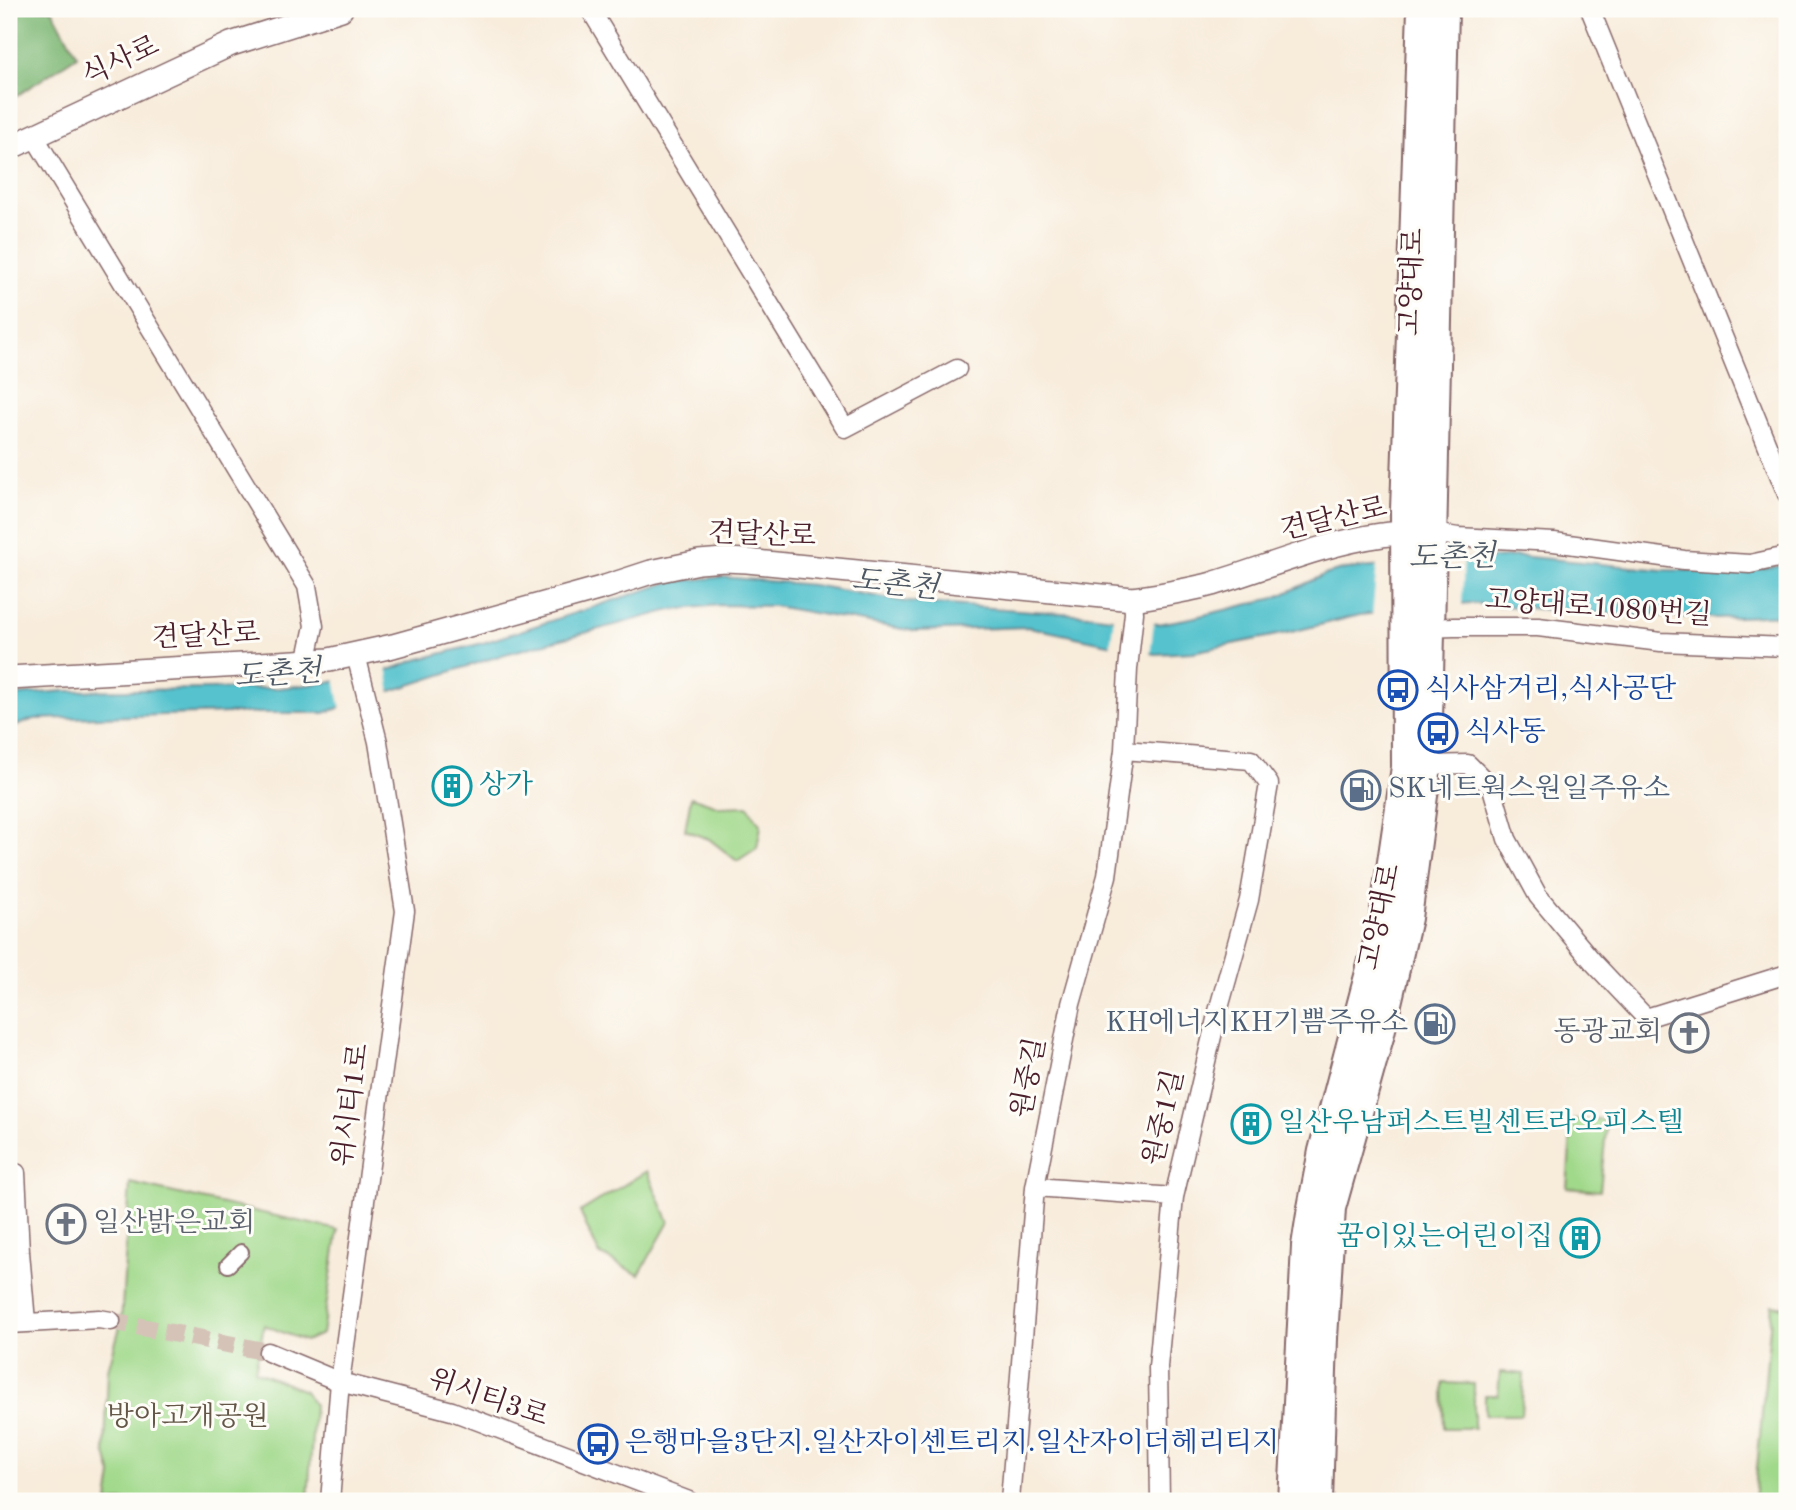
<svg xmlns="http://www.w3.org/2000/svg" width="1796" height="1510" viewBox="0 0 1796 1510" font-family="'Old Standard TT','Noto Serif KR',serif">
<rect width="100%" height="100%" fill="#fdfcf7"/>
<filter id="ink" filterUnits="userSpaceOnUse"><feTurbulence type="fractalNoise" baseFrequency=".0143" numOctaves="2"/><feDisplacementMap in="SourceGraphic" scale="14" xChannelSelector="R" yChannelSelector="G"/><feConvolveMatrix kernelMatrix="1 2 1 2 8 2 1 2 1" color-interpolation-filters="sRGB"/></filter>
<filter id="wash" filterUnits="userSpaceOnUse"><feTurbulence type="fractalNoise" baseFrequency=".00686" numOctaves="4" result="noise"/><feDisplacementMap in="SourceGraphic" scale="28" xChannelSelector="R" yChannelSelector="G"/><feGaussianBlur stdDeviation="1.57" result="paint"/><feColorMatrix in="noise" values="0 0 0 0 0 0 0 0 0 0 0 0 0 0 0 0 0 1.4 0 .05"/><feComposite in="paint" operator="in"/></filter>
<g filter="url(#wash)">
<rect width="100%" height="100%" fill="#f8ecdb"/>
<path fill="#a1d98b" stroke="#767c5b" stroke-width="2" d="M 691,797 L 720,807 L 748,806 L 761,826 L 757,848 L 737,861 L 709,839 L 685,830 Z
M 1572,1120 L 1607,1120 L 1600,1191 L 1567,1188 Z
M 647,1171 L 669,1222 L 639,1275 L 599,1254 L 580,1212 Z
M 130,1183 L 338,1230 L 322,1334 L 305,1341 L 264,1325 L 255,1371 L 305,1391 L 314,1405 L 308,1501 L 108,1501 L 112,1475 L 105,1450 L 108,1370 L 121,1323 Z
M 1772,1305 L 1787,1307 L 1787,1501 L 1754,1501 Z
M 1500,1372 L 1524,1374 L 1521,1415 L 1485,1415 L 1485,1395 L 1498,1395 Z
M 1443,1383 L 1474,1384 L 1474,1428 L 1444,1428 Z"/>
<path fill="#80b977" stroke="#656c51" stroke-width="2" d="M 9,9 L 52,9 L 77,56 L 9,101 Z"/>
<path fill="#55c2cd" stroke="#50707c" stroke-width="2" d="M 1519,556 L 1663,570 L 1740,571 L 1787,565 L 1787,615 L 1716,618 L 1578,612 L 1469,603 L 1360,615 L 1287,633 L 1193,652 L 1155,654 L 1029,627 L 914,631 L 774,606 L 719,605 L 671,610 L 505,654 L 324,713 L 229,713 L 34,719 L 9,728 L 9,696 L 25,694 L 66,691 L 279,688 L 332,682 L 392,669 L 416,660 L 483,643 L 670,582 L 722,577 L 813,585 L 907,602 L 1089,615 L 1158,624 L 1191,618 L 1275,598 L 1324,575 L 1346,569 Z"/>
<path fill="#f8ecdb" d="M 1464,556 L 1462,606 L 1372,617 L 1377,563 Z
M 1114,615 L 1154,620 L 1150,657 L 1110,649 Z
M 387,667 L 391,695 L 341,711 L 335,678 Z"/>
</g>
<g filter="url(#ink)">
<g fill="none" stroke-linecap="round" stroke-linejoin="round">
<path stroke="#d5c3b8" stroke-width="18" stroke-dasharray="18 9" stroke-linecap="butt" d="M 111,1321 L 268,1352"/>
<g stroke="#876769" stroke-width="18">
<path id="pedestrian" d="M 228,1265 L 241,1252"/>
</g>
<g stroke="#876769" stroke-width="21">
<path id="minor" d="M 590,9 L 845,428 L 957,369
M 1590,9 L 1787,494
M 34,136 L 307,586 L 314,626 L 306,663
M 1433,533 L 1458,537 L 1554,542 L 1684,560 L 1750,564 L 1787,556
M 1423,628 L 1454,627 L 1538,627 L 1661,642 L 1787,647
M 1124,750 L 1251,760 L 1269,784 L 1249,900 L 1217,1015 L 1174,1197 L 1158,1367 L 1160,1501
M 1427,765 L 1468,764 L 1492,788 L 1507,839 L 1538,896 L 1594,963 L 1646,1018 L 1787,974
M 9,1171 L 16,1173 L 20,1252 L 26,1322
M 1035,1187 L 1174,1197
M 9,1324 L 99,1319 L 111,1321
M 268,1352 L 340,1382 L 452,1411 L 689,1501
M 330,1501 L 340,1382 L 405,911 L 378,742 L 356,655
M 1010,1501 L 1035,1187 L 1071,1004 L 1107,876 L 1124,750 L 1128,669 L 1134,613 L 1133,599"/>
</g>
<g stroke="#876769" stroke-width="26">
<path id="tertiary" d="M 9,148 L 231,44 L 341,9
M 9,678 L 329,660 L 393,646 L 605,587 L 651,572 L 699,562 L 724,560 L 747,561 L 1133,599 C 1159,595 1186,591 1212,584 C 1268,567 1324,543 1382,535 C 1394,533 1407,533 1420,533"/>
</g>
<g stroke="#876769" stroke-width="32">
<path id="primary" d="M 1293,1501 L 1306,1246 L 1312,1208 L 1323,1151 L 1383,923 L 1406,767 L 1405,510 L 1422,9
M 1318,1501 L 1323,1338 L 1331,1208 L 1379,1037 L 1407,918 L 1427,765 L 1444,9"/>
</g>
<use href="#pedestrian" stroke="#fff" stroke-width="14"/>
<use href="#minor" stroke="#fff" stroke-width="18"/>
<use href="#tertiary" stroke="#fff" stroke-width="23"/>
<use href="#primary" stroke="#fff" stroke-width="28"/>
</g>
</g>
<defs>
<g id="bus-ring" transform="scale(2.0125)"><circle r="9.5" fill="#fdfcf7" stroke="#1a4fb4" stroke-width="1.5"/><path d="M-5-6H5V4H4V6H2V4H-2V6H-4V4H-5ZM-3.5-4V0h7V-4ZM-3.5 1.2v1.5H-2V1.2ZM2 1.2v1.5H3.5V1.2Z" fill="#1a4fb4"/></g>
<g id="building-ring" transform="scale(2.0125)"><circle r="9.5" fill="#fdfcf7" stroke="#0f9aa8" stroke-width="1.5"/><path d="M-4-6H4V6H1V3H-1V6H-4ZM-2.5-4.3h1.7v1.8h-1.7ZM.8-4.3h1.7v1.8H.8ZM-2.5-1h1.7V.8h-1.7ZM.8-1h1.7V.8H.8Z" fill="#0f9aa8"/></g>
<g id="fuel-ring" transform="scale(2.0125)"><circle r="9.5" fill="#fdfcf7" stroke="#5c6f8a" stroke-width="1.5"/><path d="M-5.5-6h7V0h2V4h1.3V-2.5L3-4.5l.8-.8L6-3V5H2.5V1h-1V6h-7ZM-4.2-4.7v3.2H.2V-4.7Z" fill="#5c6f8a"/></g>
<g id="church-ring" transform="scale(2.0125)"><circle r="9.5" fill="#fdfcf7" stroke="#6b7280" stroke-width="1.5"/><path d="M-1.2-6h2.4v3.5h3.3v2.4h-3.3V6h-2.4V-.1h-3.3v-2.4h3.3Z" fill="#6b7280"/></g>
</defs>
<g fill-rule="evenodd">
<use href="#bus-ring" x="1398" y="690"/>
<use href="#bus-ring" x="1438" y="733"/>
<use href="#building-ring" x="452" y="786"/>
<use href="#fuel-ring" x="1361" y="790"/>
<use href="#fuel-ring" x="1435" y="1024"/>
<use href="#church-ring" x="1689" y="1033"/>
<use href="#building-ring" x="1251" y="1124"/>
<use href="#church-ring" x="66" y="1224"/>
<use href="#building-ring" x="1580" y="1238"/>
<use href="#bus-ring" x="598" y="1444"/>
</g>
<g text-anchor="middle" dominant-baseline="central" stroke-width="6" stroke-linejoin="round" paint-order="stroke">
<g font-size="28" fill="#4a1f2b" stroke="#fdfcf7">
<text transform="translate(121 62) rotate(-25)">식사로</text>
<text transform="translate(1413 282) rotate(-88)">고양대로</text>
<text transform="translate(1334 520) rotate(-13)">견달산로</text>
<text transform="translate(762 536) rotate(2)">견달산로</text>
<text transform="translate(1598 609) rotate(4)">고양대로1080번길</text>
<text transform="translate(206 637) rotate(-3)">견달산로</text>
<text transform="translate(1381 917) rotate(-78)">고양대로</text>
<text transform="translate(1030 1078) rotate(-79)">원중길</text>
<text transform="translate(352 1105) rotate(-82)">위시티1로</text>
<text transform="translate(1165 1118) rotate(-77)">원중1길</text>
<text transform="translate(488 1399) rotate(19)">위시티3로</text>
</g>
<g font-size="28" fill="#164399" stroke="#fdfcf7" text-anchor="start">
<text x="1425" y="690">식사삼거리,식사공단</text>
<text x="1465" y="733">식사동</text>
<text x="625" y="1444">은행마을3단지.일산자이센트리지.일산자이더헤리티지</text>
</g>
<g font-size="28" fill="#0d838f" stroke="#fdfcf7" text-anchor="start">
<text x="479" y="786">상가</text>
<text x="1278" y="1124">일산우남퍼스트빌센트라오피스텔</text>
<text x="1553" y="1238" text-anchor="end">꿈이있는어린이집</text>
</g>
<g font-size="28" fill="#4e5e75" stroke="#fdfcf7" text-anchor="start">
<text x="1388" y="790">SK네트웍스원일주유소</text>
<text x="1408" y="1024" text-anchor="end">KH에너지KH기쁨주유소</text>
</g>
<g font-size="28" fill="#5b616d" stroke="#fdfcf7" text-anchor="end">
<text x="1662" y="1033">동광교회</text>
<text x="93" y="1224" text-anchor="start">일산밝은교회</text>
</g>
<g font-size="28" fill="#645748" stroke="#fdfcf7">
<text x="188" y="1418">방아고개공원</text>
</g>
<g font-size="30" font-style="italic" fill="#4e5864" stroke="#fdfcf7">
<text transform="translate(1452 558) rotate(-1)">도촌천</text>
<text transform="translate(895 585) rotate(6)">도촌천</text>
<text transform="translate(278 675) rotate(-4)">도촌천</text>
</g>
</g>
<rect width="1796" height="1510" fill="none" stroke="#fdfcf7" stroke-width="35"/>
</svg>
